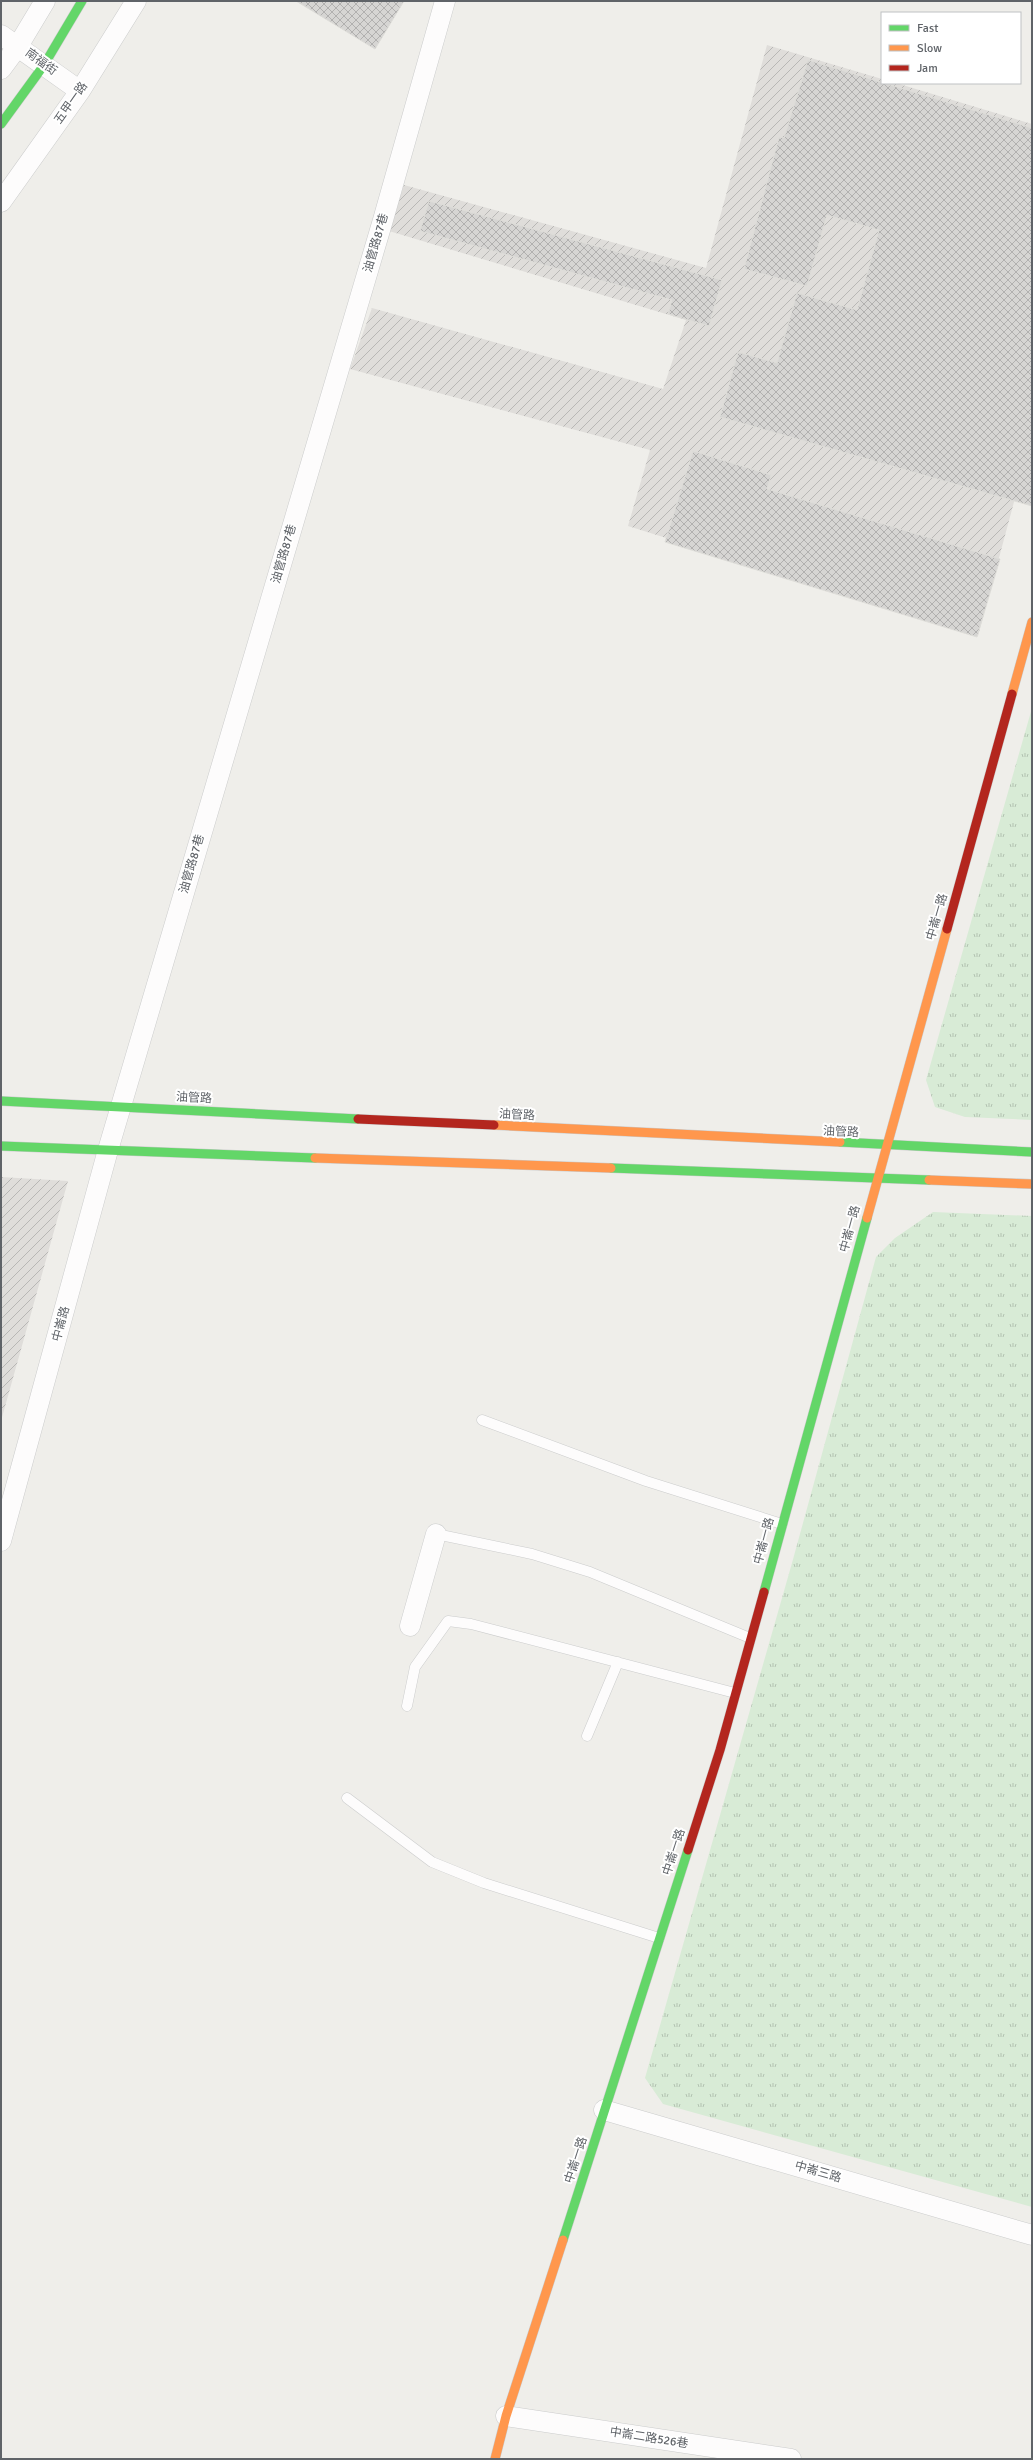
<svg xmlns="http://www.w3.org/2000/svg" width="1033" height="2460" viewBox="0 0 1033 2460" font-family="Signika,'Noto Sans TC',sans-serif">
<defs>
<pattern id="industrial-furrows" width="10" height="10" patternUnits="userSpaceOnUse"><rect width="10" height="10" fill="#dfddda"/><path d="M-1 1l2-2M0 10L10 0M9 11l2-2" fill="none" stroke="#b8b7b5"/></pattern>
<pattern id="grass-tufts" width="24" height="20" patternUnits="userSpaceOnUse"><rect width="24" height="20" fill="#d8ebd6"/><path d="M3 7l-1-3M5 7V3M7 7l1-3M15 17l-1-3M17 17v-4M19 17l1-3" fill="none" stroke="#b2c2b1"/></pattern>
<pattern id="building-cross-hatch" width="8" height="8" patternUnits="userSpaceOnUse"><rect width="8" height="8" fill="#d6d5d3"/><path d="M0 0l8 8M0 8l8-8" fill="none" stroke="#b1b0af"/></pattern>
</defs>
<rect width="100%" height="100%" fill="#efeeea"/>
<path fill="url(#industrial-furrows)" d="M 767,45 L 882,79 L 882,83 L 896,83 L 1032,124 L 1032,435 L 978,636 L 628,526 L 650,450 L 350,369 L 372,308 L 663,389 L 686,320 L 389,231 L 404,185 L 706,268 Z
M 1,1177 L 68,1181 L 1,1421 Z"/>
<path fill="url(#grass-tufts)" d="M 1032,708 L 1032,1120 L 965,1117 L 935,1107 L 926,1080 Z
M 933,1212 L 1032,1216 L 1032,2207 L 663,2104 L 645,2078 L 792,1563 L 876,1257 L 895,1238 Z"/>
<path fill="url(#building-cross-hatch)" stroke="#deddd9" d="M 296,1 L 404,1 L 375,49 Z
M 808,60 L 1032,128 L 1032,506 L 720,417 L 738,352 L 777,363 L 797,293 L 857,310 L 879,230 L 827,215 L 807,286 L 744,269 L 779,137 L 784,138 Z
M 429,201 L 722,280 L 709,326 L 668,314 L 672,300 L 420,231 Z
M 693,451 L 771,475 L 767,489 L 1000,559 L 977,637 L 665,542 Z"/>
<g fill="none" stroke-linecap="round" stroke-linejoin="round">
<g stroke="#cbcccc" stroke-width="11">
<path id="lane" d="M 482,1420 L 646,1481 L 782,1524
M 436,1534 L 532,1554 L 590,1572 L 750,1638
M 407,1706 L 415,1667 L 448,1621 L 471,1624 L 735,1693
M 587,1736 L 618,1662
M 347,1798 L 432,1862 L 484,1883 L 659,1938"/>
</g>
<g stroke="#cbcccc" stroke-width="21">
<path id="street" d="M 1,35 L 80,91
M 1,69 L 18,46 L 45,1
M 1,202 L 80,91 L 136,1
M 1,1541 L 108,1150 L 383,220 L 445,1
M 410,1626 L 436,1534
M 604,2110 L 1032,2235
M 506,2416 L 791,2459"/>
</g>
<g stroke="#cacacb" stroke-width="10">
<path id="fast" d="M 1,124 L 44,65 L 82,1
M 1,1101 L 358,1119
M 840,1142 L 1032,1152
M 1,1146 L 315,1158
M 611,1168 L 929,1180
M 764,1592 L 867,1218
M 563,2240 L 688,1850"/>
</g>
<g stroke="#cacacb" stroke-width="10">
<path id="slow" d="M 1012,694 L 1032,622
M 494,1125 L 840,1142
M 315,1158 L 611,1168
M 929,1180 L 1032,1184
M 867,1218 L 947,929
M 495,2459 L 506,2416 L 563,2240"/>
</g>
<g stroke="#cacacb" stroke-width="10">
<path id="jam" d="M 947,929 L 1012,694
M 358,1119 L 494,1125
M 688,1850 L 720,1750 L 764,1592"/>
</g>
<use href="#lane" stroke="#fdfcfc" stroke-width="10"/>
<use href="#street" stroke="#fdfcfc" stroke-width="20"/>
<use href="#fast" stroke="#63d668" stroke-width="9"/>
<use href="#slow" stroke="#ff974d" stroke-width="9"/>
<use href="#jam" stroke="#b3261e" stroke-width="9"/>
</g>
<g text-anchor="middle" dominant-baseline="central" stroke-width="4" stroke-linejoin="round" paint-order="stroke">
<g font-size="12" fill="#5f6368" stroke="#fff">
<text transform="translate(41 62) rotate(36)">南福街</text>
<text transform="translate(71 103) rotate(-55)">五甲一路</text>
<text transform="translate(376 243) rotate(-74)">油管路87巷</text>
<text transform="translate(284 554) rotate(-74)">油管路87巷</text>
<text transform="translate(192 864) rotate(-74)">油管路87巷</text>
<text transform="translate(937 917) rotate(-74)">中崙一路</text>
<text transform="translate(194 1098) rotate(3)">油管路</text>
<text transform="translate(517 1115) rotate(3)">油管路</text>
<text transform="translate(841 1132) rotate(3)">油管路</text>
<text transform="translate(850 1229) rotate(-75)">中崙一路</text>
<text transform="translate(61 1324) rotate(-75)">中崙路</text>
<text transform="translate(764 1541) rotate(-75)">中崙一路</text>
<text transform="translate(674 1852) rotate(-72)">中崙一路</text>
<text transform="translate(576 2160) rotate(-72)">中崙一路</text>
<text transform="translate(818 2172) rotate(16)">中崙三路</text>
<text transform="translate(649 2438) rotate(9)">中崙二路526巷</text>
</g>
</g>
<rect width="1033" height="2460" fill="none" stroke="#5f6368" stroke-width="4"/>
<rect x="881" y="12" width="140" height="72" fill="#ffffff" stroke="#bfc1c3"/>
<rect x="889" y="25" width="20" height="6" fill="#63d668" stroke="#bfc1c3"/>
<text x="917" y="32" font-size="12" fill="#5f6368">Fast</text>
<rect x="889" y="45" width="20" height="6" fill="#ff974d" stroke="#bfc1c3"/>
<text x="917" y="52" font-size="12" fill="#5f6368">Slow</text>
<rect x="889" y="65" width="20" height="6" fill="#b3261e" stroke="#bfc1c3"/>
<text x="917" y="72" font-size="12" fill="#5f6368">Jam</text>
</svg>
